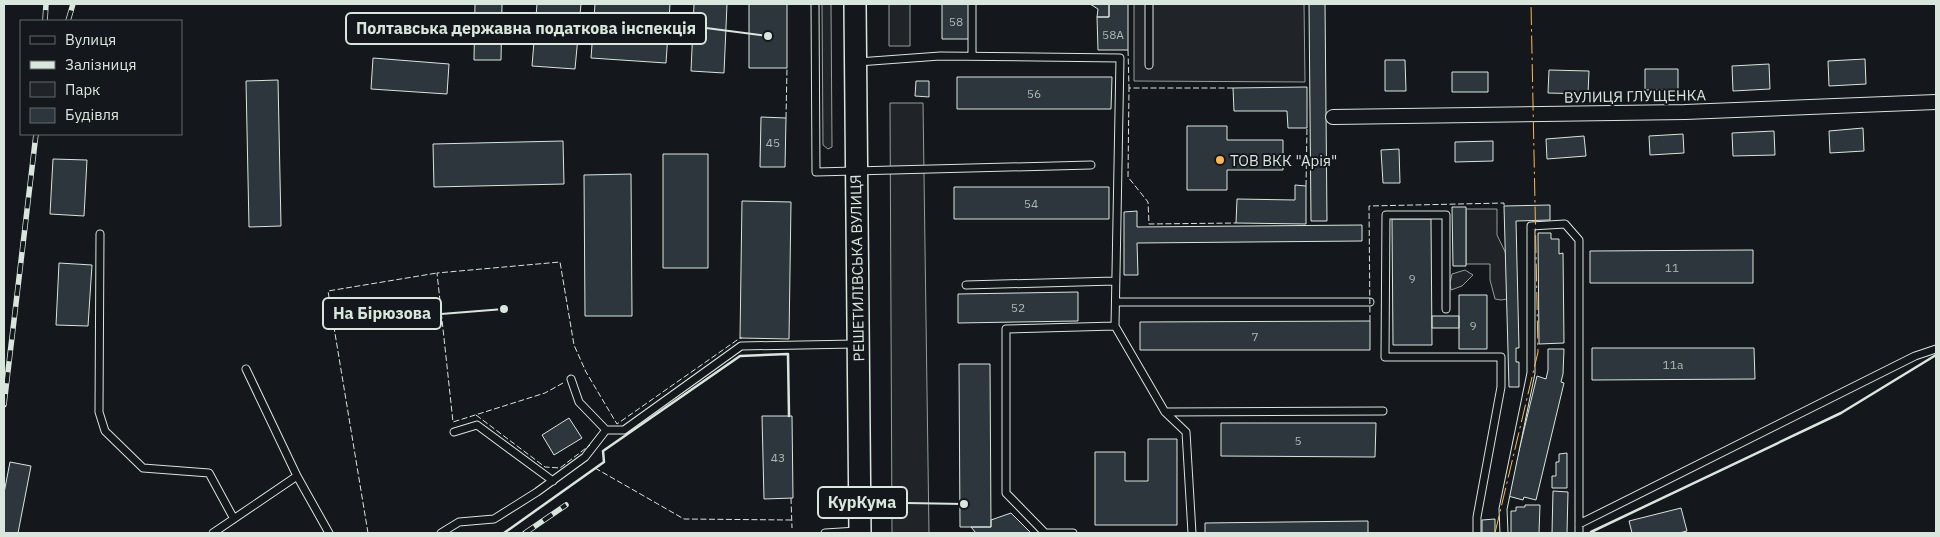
<svg xmlns="http://www.w3.org/2000/svg" width="1940" height="537" viewBox="0 0 1940 537" font-family="'IBM Plex Sans',sans-serif">
<rect width="100%" height="100%" fill="#14181c"/>
<path fill="#202428" stroke="#939e99" d="M 822,4 L 831,4 L 832,147 L 828,149 L 823,145 Z
M 889,4 L 910,4 L 910,46 L 889,46 Z
M 1134,4 L 1304,4 L 1305,82 L 1134,81 Z
M 890,103 L 923,103 L 929,533 L 892,533 Z
M 1466,209 L 1497,209 L 1497,235 L 1508,258 L 1509,290 L 1507,299 L 1501,300 L 1495,299 L 1490,280 L 1490,264 L 1466,264 Z
M 1465,270 L 1473,275 L 1462,286 L 1451,290 L 1450,283 L 1452,274 Z"/>
<path fill="#2c363c" stroke="#d8e6dc" d="M 475,4 L 502,4 L 501,60 L 474,60 Z
M 537,4 L 581,4 L 575,69 L 532,66 Z
M 595,4 L 670,4 L 666,63 L 591,58 Z
M 694,4 L 727,4 L 724,73 L 691,71 Z
M 749,4 L 787,4 L 787,68 L 749,68 Z
M 942,4 L 970,4 L 970,39 L 942,39 Z
M 1090,4 L 1109,4 L 1109,17 L 1097,17 L 1098,9 Z
M 1109,4 L 1128,4 L 1128,50 L 1098,50 L 1097,17 L 1109,17 Z
M 1309,4 L 1325,4 L 1327,221 L 1311,221 Z
M 373,58 L 449,64 L 447,94 L 371,89 Z
M 1865,59 L 1866,84 L 1829,86 L 1828,61 Z
M 1385,60 L 1405,60 L 1406,91 L 1385,91 Z
M 1769,64 L 1770,89 L 1733,91 L 1732,66 Z
M 1645,69 L 1678,69 L 1678,90 L 1645,90 Z
M 1549,70 L 1589,71 L 1588,94 L 1548,93 Z
M 1452,72 L 1488,72 L 1488,92 L 1452,92 Z
M 957,77 L 1112,77 L 1111,109 L 957,109 Z
M 278,80 L 281,226 L 249,227 L 246,81 Z
M 916,81 L 929,81 L 929,97 L 915,96 Z
M 1307,87 L 1307,128 L 1288,128 L 1287,111 L 1234,111 L 1233,88 Z
M 761,117 L 786,118 L 785,167 L 760,167 Z
M 1187,126 L 1227,126 L 1227,140 L 1283,140 L 1283,170 L 1227,170 L 1227,190 L 1187,190 Z
M 1863,128 L 1864,151 L 1830,153 L 1829,131 Z
M 1774,131 L 1775,155 L 1733,156 L 1732,133 Z
M 1683,134 L 1684,153 L 1650,155 L 1649,136 Z
M 1584,136 L 1586,156 L 1547,159 L 1546,139 Z
M 563,141 L 564,184 L 434,187 L 433,144 Z
M 1493,141 L 1493,161 L 1455,162 L 1455,142 Z
M 1399,149 L 1400,183 L 1383,183 L 1381,150 Z
M 663,154 L 708,154 L 708,268 L 663,268 Z
M 53,159 L 87,160 L 84,216 L 50,214 Z
M 631,174 L 632,316 L 585,316 L 584,175 Z
M 1295,185 L 1306,186 L 1306,224 L 1236,223 L 1237,199 L 1295,200 Z
M 954,187 L 1109,187 L 1109,219 L 954,219 Z
M 742,201 L 791,202 L 789,339 L 740,338 Z
M 1550,205 L 1550,220 L 1516,221 L 1519,348 L 1516,348 L 1516,362 L 1519,362 L 1519,387 L 1509,387 L 1504,206 Z
M 1452,207 L 1466,207 L 1466,266 L 1453,266 Z
M 1137,211 L 1137,227 L 1362,225 L 1362,241 L 1137,243 L 1138,275 L 1124,275 L 1124,212 Z
M 1392,219 L 1431,219 L 1432,345 L 1393,345 Z
M 1538,233 L 1551,233 L 1551,239 L 1559,239 L 1559,254 L 1563,253 L 1564,343 L 1539,344 Z
M 1753,250 L 1753,283 L 1590,283 L 1590,251 Z
M 59,263 L 92,265 L 88,326 L 56,325 Z
M 1078,292 L 1078,321 L 958,323 L 958,294 Z
M 1459,295 L 1487,295 L 1487,349 L 1459,349 Z
M 1432,316 L 1459,316 L 1459,328 L 1432,328 Z
M 1370,321 L 1370,350 L 1140,350 L 1140,322 Z
M 1592,348 L 1754,348 L 1755,379 L 1592,380 Z
M 1548,349 L 1564,349 L 1563,374 L 1561,382 L 1564,383 L 1536,500 L 1524,497 L 1523,500 L 1508,496 L 1537,376 L 1546,379 L 1548,370 Z
M 959,364 L 990,364 L 991,527 L 960,527 Z
M 762,416 L 792,416 L 793,498 L 764,499 Z
M 569,418 L 582,438 L 554,455 L 542,435 Z
M 1221,423 L 1376,423 L 1375,457 L 1221,456 Z
M 1148,439 L 1177,439 L 1177,525 L 1095,525 L 1095,452 L 1125,452 L 1125,481 L 1148,481 Z
M 1567,453 L 1567,488 L 1552,488 L 1552,476 L 1556,476 L 1556,462 L 1559,462 L 1559,454 Z
M 10,462 L 31,466 L 18,533 L 4,533 L 4,493 Z
M 1553,491 L 1568,492 L 1567,533 L 1552,533 Z
M 1525,505 L 1540,505 L 1539,533 L 1511,533 L 1511,511 L 1516,511 L 1516,507 L 1525,507 Z
M 1681,508 L 1687,531 L 1679,533 L 1632,533 L 1629,521 Z
M 1011,513 L 1031,533 L 976,533 L 971,527 L 991,527 L 991,520 Z
M 1495,519 L 1495,533 L 1482,533 L 1482,520 Z
M 1368,521 L 1368,533 L 1205,533 L 1205,523 Z"/>
<g fill="none" stroke-linecap="round" stroke-linejoin="round">
<g stroke="#d8e6dc" stroke-width="9">
<path id="service" d="M 815,4 L 816,172 L 1091,165
M 972,4 L 972,56
M 1149,4 L 1149,65
M 858,62 L 940,56 L 1120,58 L 1115,326 L 1165,412 L 1186,432 L 1192,533
M 100,234 L 99,412 L 105,431 L 143,468 L 209,473 L 234,519
M 966,285 L 1115,281
M 1116,302 L 1370,302
M 1446,309 L 1446,215 L 1386,215 L 1385,357 L 1501,357 L 1501,387 L 1477,517 L 1477,533
M 246,369 L 297,476
M 571,379 L 579,402 L 606,430 L 624,430 L 741,346 L 855,344
M 1165,412 L 1383,411
M 454,432 L 477,425 L 553,481
M 1579,524 L 1915,356 L 1936,349
M 213,533 L 297,476 L 329,533
M 441,533 L 459,522 L 494,519 L 537,492 L 585,457 L 606,430
M 825,533 L 857,531
M 1073,533 L 1045,533 L 1006,493 L 1006,329 L 1115,326
M 1504,533 L 1503,509 L 1531,373 L 1531,226 L 1565,224 L 1579,240 L 1579,533"/>
</g>
<g stroke="#d8e6dc" stroke-width="16">
<path id="minor" d="M 1333,117 L 1685,112 L 1936,102"/>
</g>
<g stroke="#d8e6dc" stroke-width="24">
<path id="primary" d="M 855,4 L 860,533"/>
</g>
<use href="#service" stroke="#14181c" stroke-width="7"/>
<use href="#minor" stroke="#14181c" stroke-width="14"/>
<use href="#primary" stroke="#14181c" stroke-width="21"/>
<g stroke="#d8e6dc" stroke-width="5.5">
<path id="rail" d="M 45,21 L 46,4
M 68,21 L 73,4
M 4,405 L 36,134
M 525,533 L 566,505"/>
</g>
<use href="#rail" stroke="#14181c" stroke-width="4" stroke-dasharray="11" stroke-linecap="butt"/>
<path stroke="#d8e6dc" stroke-width="1" stroke-dasharray="6 2.5" stroke-linecap="butt" d="M 1128,50 L 1129,88
M 1233,88 L 1129,88 L 1128,177 L 1148,202 L 1149,224 L 1236,223
M 786,118 L 787,68
M 1306,186 L 1307,128
M 1370,321 L 1369,206 L 1504,203 L 1504,206
M 563,383 L 545,393 L 453,422 L 437,273 L 560,262 L 574,345 L 586,372 L 617,424 L 740,338 L 742,338
M 476,415 L 545,467 L 560,468 L 590,445
M 595,468 L 684,519 L 791,520
M 791,498 L 792,528
M 368,533 L 328,291 L 437,273"/>
<path stroke="#d8e6dc" stroke-width="2.5" d="M 1591,532 L 1841,413 L 1936,355
M 504,533 L 604,462 L 603,451 L 740,356 L 788,354 L 789,416"/>
<path stroke="#ffb74d" stroke-width="1" stroke-dasharray="18 4 2.5 4" stroke-linecap="butt" d="M 1495,533 L 1538,352 L 1531,4"/>
</g>
<circle fill="#ffb74d" stroke="#14181c" stroke-width="2" cx="1220" cy="160" r="5"/>
<g text-anchor="middle" dominant-baseline="central" stroke-width="4" stroke-linejoin="round" paint-order="stroke">
<g font-size="12" fill="#adbab4">
<text x="956" y="21">58</text>
<text x="1113" y="34">58А</text>
<text x="1034" y="93">56</text>
<text x="773" y="142">45</text>
<text x="1031" y="203">54</text>
<text x="1672" y="267">11</text>
<text x="1412" y="278">9</text>
<text x="1018" y="307">52</text>
<text x="1473" y="325">9</text>
<text x="1255" y="336">7</text>
<text x="1673" y="364">11а</text>
<text x="1298" y="440">5</text>
<text x="778" y="457">43</text>
</g>
<g font-size="15" fill="#d8e6dc" stroke="#14181c">
<text transform="translate(1635 96) rotate(-1)">ВУЛИЦЯ ГЛУЩЕНКА</text>
<text transform="translate(857 268) rotate(-91)">РЕШЕТИЛІВСЬКА ВУЛИЦЯ</text>
</g>
<g font-size="15" fill="#d8e6dc" stroke="#14181c" text-anchor="start">
<text x="1230" y="160">ТОВ ВКК "Арія"</text>
</g>
</g>
<path fill="none" stroke="#d8e6dc" stroke-width="2" d="M768 36L706 28M504 309L441 314M964 504L907 503"/>
<g fill="#d8e6dc" stroke="#14181c" stroke-width="2">
<circle cx="768" cy="36" r="5"/>
<circle cx="504" cy="309" r="5"/>
<circle cx="964" cy="504" r="5"/>
</g>
<g fill="#14181c" stroke="#d8e6dc" stroke-width="2">
<rect x="346" y="13" width="360" height="31" rx="5"/>
<rect x="323" y="298" width="118" height="31" rx="5"/>
<rect x="818" y="487" width="89" height="31" rx="5"/>
</g>
<g font-size="16" text-anchor="middle" font-weight="bold" fill="#d8e6dc">
<text x="526" y="34">Полтавська державна податкова інспекція</text>
<text x="382" y="319">На Бірюзова</text>
<text x="862" y="508">КурКума</text>
</g>
<rect width="1940" height="537" fill="none" stroke="#d8e6dc" stroke-width="10"/>
<rect x="20" y="20" width="162" height="115" fill="#14181c" stroke="#626a69"/>
<rect x="30" y="36" width="25" height="8" fill="#14181c" stroke="#626a69"/>
<text x="65" y="45" font-size="15" fill="#d8e6dc">Вулиця</text>
<rect x="30" y="61" width="25" height="8" fill="#d8e6dc" stroke="#626a69"/>
<text x="65" y="70" font-size="15" fill="#d8e6dc">Залізниця</text>
<rect x="30" y="82" width="25" height="15" fill="#202428" stroke="#626a69"/>
<text x="65" y="95" font-size="15" fill="#d8e6dc">Парк</text>
<rect x="30" y="108" width="25" height="15" fill="#2c363c" stroke="#626a69"/>
<text x="65" y="120" font-size="15" fill="#d8e6dc">Будівля</text>
</svg>
